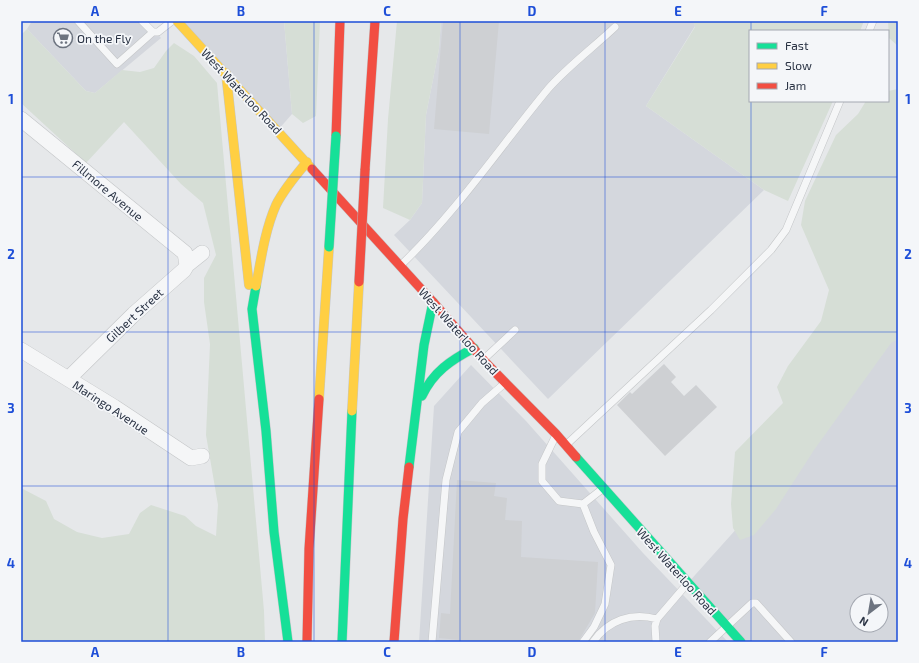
<svg xmlns="http://www.w3.org/2000/svg" width="919" height="663" viewBox="0 0 919 663" font-family="'Exo 2',sans-serif">
<rect width="100%" height="100%" fill="#e6e8ea"/>
<path fill="#d4d7dd" fill-rule="evenodd" d="M 32,21 L 146,21 L 161,38 L 95,93 L 86,91 L 27,29 Z
M 177,21 L 284,21 L 292,114 L 278,130 Z
M 441,21 L 693,21 L 695,26 L 646,106 L 764,190 L 548,399 L 394,235 L 410,220 L 422,203 L 426,115 L 439,49 Z
M 898,339 L 898,642 L 741,642 L 687,584 L 834,420 L 891,342 ZM 857,601 L 881,601 L 881,625 L 857,625 Z
M 471,365 L 526,421 L 643,553 L 728,642 L 419,642 L 434,406 Z"/>
<path fill="#d6ded6" d="M 284,21 L 320,21 L 316,116 L 303,123 L 292,114 Z
M 397,21 L 441,21 L 439,49 L 426,115 L 422,203 L 410,220 L 383,208 L 388,119 Z
M 693,21 L 864,21 L 860,31 L 750,31 L 750,101 L 833,101 L 788,201 L 764,190 L 646,106 L 695,27 Z
M 888,21 L 898,21 L 898,46 L 889,38 Z
M 27,29 L 86,91 L 95,93 L 122,70 L 140,72 L 154,68 L 166,51 L 174,43 L 194,56 L 217,83 L 264,611 L 265,642 L 21,642 L 21,488 L 46,501 L 54,519 L 77,532 L 102,538 L 129,534 L 140,513 L 151,505 L 185,516 L 196,526 L 216,536 L 218,505 L 206,435 L 210,344 L 204,302 L 204,278 L 216,255 L 203,203 L 181,184 L 124,122 L 86,163 L 21,103 L 21,35 Z
M 898,89 L 898,339 L 891,343 L 814,450 L 776,509 L 754,535 L 740,540 L 733,528 L 731,504 L 735,452 L 783,403 L 777,387 L 788,366 L 821,321 L 829,290 L 801,225 L 805,201 L 836,135 L 858,114 L 866,101 L 888,101 L 888,91 Z"/>
<path fill="#ced0d3" d="M 443,21 L 499,21 L 489,134 L 434,129 Z
M 664,364 L 676,377 L 671,382 L 684,396 L 696,385 L 717,407 L 665,456 L 617,405 L 630,392 L 632,394 Z
M 457,480 L 496,483 L 494,496 L 507,498 L 505,520 L 522,521 L 521,557 L 598,562 L 595,613 L 578,642 L 480,642 L 439,638 L 441,613 L 450,614 Z"/>
<g fill="none" stroke-linecap="round" stroke-linejoin="round">
<g stroke="#c4c6c8" stroke-width="8">
<path id="lane" d="M 78,21 L 117,64 L 153,32
M 142,21 L 153,32 L 158,32 L 172,21
M 869,31 L 873,21
M 402,264 C 457,211 500,147 548,89 C 566,68 595,46 615,27
M 485,358 L 515,330
M 555,437 L 542,464 L 542,481 L 559,501 L 583,504 L 601,490
M 567,444 L 711,310 L 771,250 L 786,230 L 840,101
M 583,504 L 594,532 L 611,565 L 605,604 L 594,627 L 583,642
M 432,642 L 446,480 L 458,432 L 482,403 L 505,383
M 593,642 C 608,620 632,612 657,619
M 656,642 L 655,626 L 657,619 L 687,584
M 710,642 L 752,603 L 756,603 L 791,642"/>
</g>
<g stroke="#c4c6c8" stroke-width="16">
<path id="street" d="M 21,119 L 185,253 L 187,265
M 21,350 L 114,407 L 191,458 L 202,456
M 68,379 L 134,314 L 184,270 L 187,265 L 202,253"/>
</g>
<g stroke="#c4c6c8" stroke-width="10">
<path id="fast" d="M 256,286 L 252,309 L 266,431 L 274,532 L 288,642
M 422,396 C 433,372 451,360 474,348
M 576,457 L 741,642
M 409,467 L 424,345 L 433,302
M 342,642 L 352,411"/>
</g>
<g stroke="#c4c6c8" stroke-width="10">
<path id="slow" d="M 177,21 L 312,169
M 226,73 L 249,285
M 256,286 C 261,259 265,230 276,205 C 284,189 296,175 307,162
M 319,399 L 329,247
M 352,411 L 359,282"/>
</g>
<g stroke="#c4c6c8" stroke-width="10">
<path id="jam" d="M 336,136 L 340,21
M 312,169 L 433,302
M 365,170 L 375,21
M 433,302 L 487,364 L 556,434 L 576,457
M 307,642 L 309,549 L 319,399
M 394,642 L 403,519 L 409,467"/>
</g>
<use href="#lane" stroke="#f5f6f7" stroke-width="7"/>
<use href="#street" stroke="#f5f6f7" stroke-width="15"/>
<use href="#fast" stroke="#16e098" stroke-width="9"/>
<use href="#slow" stroke="#ffcf43" stroke-width="9"/>
<use href="#jam" stroke="#f24e42" stroke-width="9"/>
<g stroke="#b8bbbf" stroke-width="10" stroke-linecap="butt">
<path id="fast-bridge" d="M 329,247 L 336,136"/>
</g>
<g stroke="#b8bbbf" stroke-width="10" stroke-linecap="butt">
<path id="jam-bridge" d="M 359,282 L 365,170"/>
</g>
<use href="#fast-bridge" stroke="#16e098" stroke-width="9"/>
<use href="#jam-bridge" stroke="#f24e42" stroke-width="9"/>
</g>
<path fill="none" stroke="#1d4ed8" stroke-width="1" stroke-opacity="0.55" d="M 168,21 L 168,642M 314,21 L 314,642M 460,21 L 460,642M 605,21 L 605,642M 751,21 L 751,31M 751,101 L 751,642M 21,177 L 898,177M 21,332 L 898,332M 21,486 L 898,486"/>
<defs>
<g id="supermarket-ring" transform="scale(1)"><circle r="9.5" fill="#f4f6f9" stroke="#6c737f" stroke-width="1.5"/><path d="M-6-5.5h2.5l.6 2H6L4.5 2H-2.5L-4.4-4H-6ZM-1.5 3.2a1.3 1.3 0 1 0 .1 0ZM3 3.2a1.3 1.3 0 1 0 .1 0Z" fill="#6c737f"/></g>
</defs>
<g fill-rule="evenodd">
<use href="#supermarket-ring" x="63" y="38"/>
</g>
<g text-anchor="middle" dominant-baseline="central" stroke-width="3.5" stroke-linejoin="round" paint-order="stroke">
<g font-size="12" fill="#2b3445" stroke="#f4f6f9" text-anchor="start">
<text x="77" y="38">On the Fly</text>
</g>
<g font-size="12" fill="#2b3445" stroke="#f4f6f9">
<text transform="translate(242 91) rotate(47)">West Waterloo Road</text>
<text transform="translate(108 190) rotate(40)">Fillmore Avenue</text>
<text transform="translate(134 315) rotate(-43)">Gilbert Street</text>
<text transform="translate(459 331) rotate(48)">West Waterloo Road</text>
<text transform="translate(111 407) rotate(33)">Maringo Avenue</text>
<text transform="translate(677 571) rotate(48)">West Waterloo Road</text>
</g>
</g>
<rect width="919" height="663" fill="none" stroke="#f4f6f9" stroke-width="44"/>
<rect x="749" y="30" width="140" height="72" fill="#f4f6f9" stroke="#a4a8b1"/>
<rect x="757" y="43" width="20" height="6" fill="#16e098" stroke="#a4a8b1"/>
<text x="785" y="50" font-size="12" fill="#2b3445">Fast</text>
<rect x="757" y="63" width="20" height="6" fill="#ffcf43" stroke="#a4a8b1"/>
<text x="785" y="70" font-size="12" fill="#2b3445">Slow</text>
<rect x="757" y="83" width="20" height="6" fill="#f24e42" stroke="#a4a8b1"/>
<text x="785" y="90" font-size="12" fill="#2b3445">Jam</text>
<g transform="translate(869 613) rotate(211)"><circle r="19" fill="#f4f6f9" stroke="#a4a8b1"/>
<path d="M0-3L7 15L0 10L-7 15Z" fill="#6c737f"/>
<text y="-6" font-size="11" font-weight="bold" text-anchor="middle" fill="#2b3445">N</text>
</g>
<rect x="22" y="22" width="875" height="619" fill="none" stroke="#1d4ed8" stroke-width="1.5"/>
<g font-size="13" text-anchor="middle" font-weight="bold" fill="#1d4ed8">
<text x="95" y="16">A</text>
<text x="241" y="16">B</text>
<text x="387" y="16">C</text>
<text x="532" y="16">D</text>
<text x="678" y="16">E</text>
<text x="824" y="16">F</text>
<text x="11" y="104">1</text>
<text x="908" y="104">1</text>
<text x="11" y="259">2</text>
<text x="908" y="259">2</text>
<text x="11" y="413">3</text>
<text x="908" y="413">3</text>
<text x="11" y="568">4</text>
<text x="908" y="568">4</text>
<text x="95" y="657">A</text>
<text x="241" y="657">B</text>
<text x="387" y="657">C</text>
<text x="532" y="657">D</text>
<text x="678" y="657">E</text>
<text x="824" y="657">F</text>
</g>
</svg>
